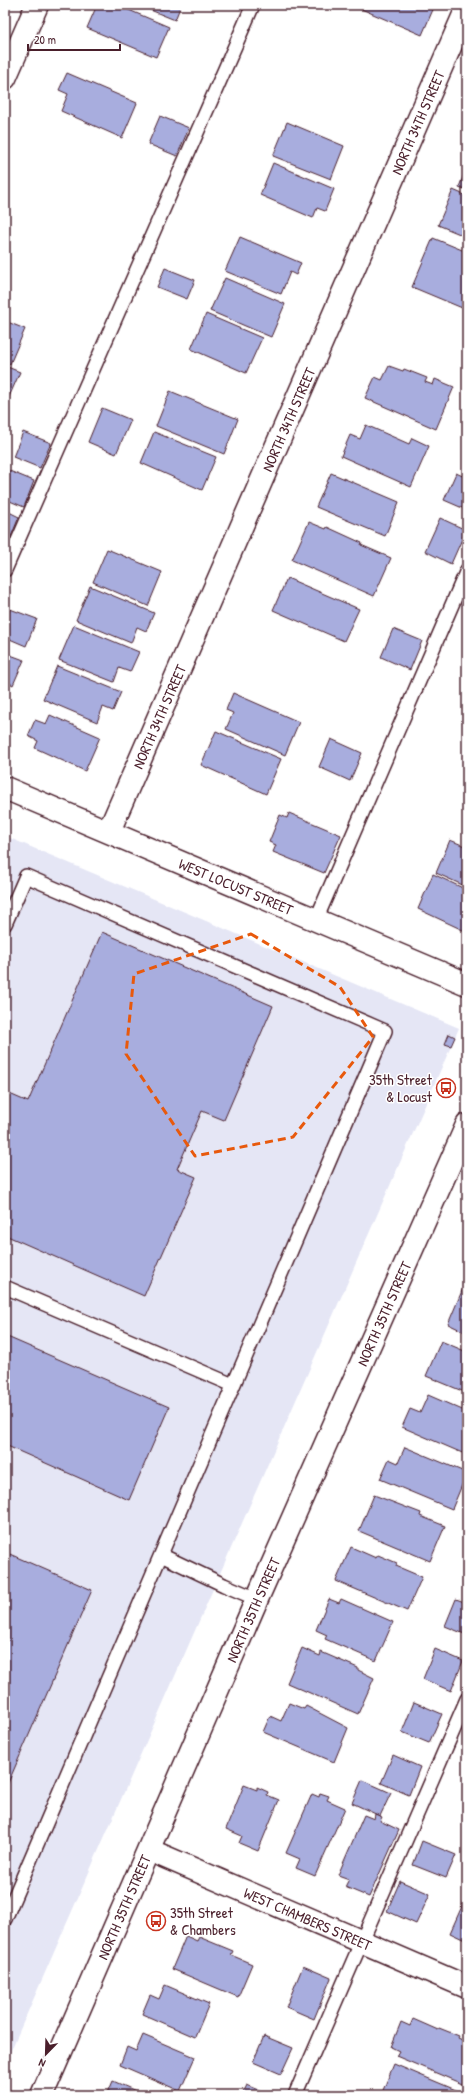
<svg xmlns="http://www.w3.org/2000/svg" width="472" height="2100" viewBox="0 0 472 2100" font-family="'Patrick Hand',sans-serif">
<rect width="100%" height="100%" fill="#fff"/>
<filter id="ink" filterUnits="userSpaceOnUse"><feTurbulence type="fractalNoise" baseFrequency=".025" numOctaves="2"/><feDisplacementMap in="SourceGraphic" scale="8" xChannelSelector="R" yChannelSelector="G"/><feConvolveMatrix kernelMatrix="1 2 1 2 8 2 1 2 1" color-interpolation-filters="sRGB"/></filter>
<g filter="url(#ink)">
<path fill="#e5e6f5" d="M 5,836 L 459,1028 L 5,2064 Z"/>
<path fill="#a8adde" stroke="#4a1f2b" d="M 97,5 L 117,5 L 169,27 L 156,57 L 87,28 Z
M 138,5 L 181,5 L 175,20 Z
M 352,5 L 435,5 L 422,35 Z
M 67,73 L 137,103 L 122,138 L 61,111 L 68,94 L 59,90 Z
M 160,116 L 189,128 L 177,156 L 148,144 Z
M 287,122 L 344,146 L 331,179 L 273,156 Z
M 273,163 L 334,189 L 325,211 L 317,208 L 313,218 L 260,195 Z
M 467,167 L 467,190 L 459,187 Z
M 453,190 L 467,196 L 467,237 L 438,225 Z
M 240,237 L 301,263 L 296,275 L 290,272 L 281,294 L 225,271 Z
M 433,238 L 467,252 L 467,310 L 412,287 Z
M 165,268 L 195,280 L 187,299 L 157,287 Z
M 225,278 L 285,304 L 271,337 L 210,311 Z
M 206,314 L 262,338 L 246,373 L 191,349 Z
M 5,321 L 25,329 L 10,364 L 5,362 Z
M 5,366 L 20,372 L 5,406 Z
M 389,366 L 403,371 L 404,369 L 427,378 L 425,382 L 433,385 L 435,379 L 454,387 L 436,429 L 365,398 L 375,377 L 382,380 Z
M 170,391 L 238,419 L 224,454 L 156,426 Z
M 102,408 L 131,420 L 116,454 L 88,442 Z
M 366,425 L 409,444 L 412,438 L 429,446 L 411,487 L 341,456 L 350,435 L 360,439 Z
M 23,432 L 51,443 L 40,468 L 13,457 Z
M 154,432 L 216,457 L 202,490 L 141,463 Z
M 7,470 L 34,481 L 24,507 L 5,499 L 5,476 Z
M 331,473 L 399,502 L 385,536 L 316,507 Z
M 456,473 L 467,478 L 467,510 L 444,500 Z
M 5,510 L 19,517 L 8,544 L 5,543 Z
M 440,518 L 466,530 L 451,564 L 425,551 Z
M 309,522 L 326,529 L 327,527 L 362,543 L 361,545 L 391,558 L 374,596 L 292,560 Z
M 107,549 L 162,572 L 148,606 L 93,582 Z
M 287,578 L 359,609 L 344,641 L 273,610 Z
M 90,586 L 154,613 L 146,631 L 137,627 L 131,643 L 76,620 Z
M 10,609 L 37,619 L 26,646 L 5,637 L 5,622 Z
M 74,625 L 139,652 L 130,672 L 119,668 L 114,682 L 59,660 Z
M 393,629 L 422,641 L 410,670 L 381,657 Z
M 5,653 L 24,660 L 13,685 L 5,681 Z
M 57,666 L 121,692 L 113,711 L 103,707 L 97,722 L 43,699 Z
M 233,693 L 299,722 L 285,755 L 226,729 L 233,713 L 226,710 Z
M 50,715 L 100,737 L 85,771 L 35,748 L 38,741 L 28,736 L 35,720 L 46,724 Z
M 216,731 L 281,759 L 266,794 L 201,765 Z
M 331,739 L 362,753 L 350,781 L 319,767 Z
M 289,813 L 341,835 L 324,873 L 273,852 L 276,845 L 269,842 L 280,815 L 287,818 Z
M 450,840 L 467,847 L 467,887 L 436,873 Z
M 433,874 L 467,890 L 467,932 L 418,909 Z
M 102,932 L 273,1006 L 224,1120 L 202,1111 L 177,1169 L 196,1177 L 144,1296 L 5,1235 L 5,1092 L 28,1102 Z
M 449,1034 L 455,1037 L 451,1046 L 445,1044 Z
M 464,1286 L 467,1288 L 467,1333 L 448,1324 Z
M 5,1336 L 169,1407 L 129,1500 L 5,1445 Z
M 441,1341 L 467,1352 L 467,1393 L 426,1376 Z
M 428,1395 L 467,1412 L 467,1455 L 402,1427 L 410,1409 L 420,1413 Z
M 405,1447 L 467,1473 L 452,1509 L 380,1479 L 389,1459 L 398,1463 Z
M 374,1495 L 421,1513 L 420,1516 L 445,1526 L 430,1561 L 359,1531 Z
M 351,1547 L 376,1558 L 378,1555 L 397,1563 L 396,1566 L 422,1577 L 407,1611 L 336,1581 Z
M 5,1552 L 92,1590 L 5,1790 Z
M 329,1599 L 339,1603 L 341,1599 L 393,1622 L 376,1661 L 325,1639 L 327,1635 L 316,1630 Z
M 456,1599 L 467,1603 L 467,1635 L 445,1626 Z
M 302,1648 L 320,1656 L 321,1652 L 358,1668 L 358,1670 L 374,1678 L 358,1714 L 287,1683 Z
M 435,1649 L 463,1661 L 451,1691 L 423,1679 Z
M 414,1702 L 442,1714 L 429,1743 L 402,1732 Z
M 289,1703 L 304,1709 L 306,1706 L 348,1728 L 334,1762 L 263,1732 L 270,1716 L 281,1721 Z
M 393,1755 L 420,1767 L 409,1795 L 381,1783 Z
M 362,1780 L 391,1793 L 380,1816 L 352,1803 Z
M 244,1785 L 257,1790 L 257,1787 L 268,1792 L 267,1795 L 279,1800 L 258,1851 L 239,1843 L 242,1836 L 226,1829 Z
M 320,1793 L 329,1796 L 327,1800 L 345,1808 L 315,1876 L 296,1868 L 300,1859 L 286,1853 L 312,1794 L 319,1797 Z
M 375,1814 L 382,1817 L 380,1821 L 399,1830 L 369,1897 L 345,1887 L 349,1879 L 338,1875 L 364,1815 L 374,1819 Z
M 422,1841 L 456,1855 L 446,1878 L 413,1865 Z
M 400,1881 L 430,1894 L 416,1924 L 387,1911 Z
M 467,1895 L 467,1941 L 450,1933 Z
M 186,1936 L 197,1941 L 199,1937 L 233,1951 L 231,1955 L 252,1964 L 238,1997 L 172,1969 Z
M 303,1966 L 331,1978 L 314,2019 L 286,2007 Z
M 165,1985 L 209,2004 L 195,2037 L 142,2014 L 150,1995 L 159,1999 Z
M 413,2019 L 438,2030 L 439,2028 L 459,2036 L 458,2038 L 467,2042 L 467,2086 L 396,2056 L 399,2051 L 391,2047 L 401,2022 L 410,2026 Z
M 143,2035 L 195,2057 L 180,2091 L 120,2065 L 127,2047 L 136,2051 Z
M 264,2036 L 293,2048 L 281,2074 L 253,2062 Z
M 394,2064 L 463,2093 L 462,2095 L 381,2095 Z
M 113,2081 L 145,2095 L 107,2095 Z
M 247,2085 L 271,2095 L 242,2095 Z"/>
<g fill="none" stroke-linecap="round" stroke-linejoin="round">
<g stroke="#4a1f2b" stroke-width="16">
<path id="service" d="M 5,570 L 253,5
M 316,920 L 467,570
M 5,924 L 26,876 L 385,1031 L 5,1919
M 5,1287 L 233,1385
M 161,1555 L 224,1585 L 257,1599
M 295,2095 L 467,1699"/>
</g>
<g stroke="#4a1f2b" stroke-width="25">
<g id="minor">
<path d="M 5,78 L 37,5"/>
<path id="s1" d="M 109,831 L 467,8"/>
<path id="s2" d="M 149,1850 L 467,1987"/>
</g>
</g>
<g stroke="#4a1f2b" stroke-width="25">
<g id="tertiary">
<path id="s3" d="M 5,788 L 467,984"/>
</g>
</g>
<g stroke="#4a1f2b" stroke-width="25">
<g id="secondary">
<path id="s4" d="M 42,2095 L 257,1599 L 467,1125"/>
</g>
</g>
<use href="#service" stroke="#fff" stroke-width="13"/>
<use href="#minor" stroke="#fff" stroke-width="22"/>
<use href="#tertiary" stroke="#fff" stroke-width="22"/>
<use href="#secondary" stroke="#fff" stroke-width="22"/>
</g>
</g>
<path fill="none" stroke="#e8590c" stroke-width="3" stroke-dasharray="8 5" stroke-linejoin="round" d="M 251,934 L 340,987 L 373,1037 L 293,1137 L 195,1156 L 126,1054 L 134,974 Z"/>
<defs>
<g id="bus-ring" transform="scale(1)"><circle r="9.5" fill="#fff" stroke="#c8321e" stroke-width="1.5"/><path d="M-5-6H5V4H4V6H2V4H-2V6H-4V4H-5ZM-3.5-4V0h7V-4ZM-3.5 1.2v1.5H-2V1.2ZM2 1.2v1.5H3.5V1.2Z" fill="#c8321e"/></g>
</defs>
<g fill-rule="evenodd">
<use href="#bus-ring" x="446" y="1088"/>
<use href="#bus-ring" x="156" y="1921"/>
</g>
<g text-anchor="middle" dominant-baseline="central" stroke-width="3" stroke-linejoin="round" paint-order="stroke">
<g font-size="15" fill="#4a1f2b" stroke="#fff">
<text stroke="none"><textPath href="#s1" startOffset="773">NORTH 34TH STREET</textPath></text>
<text stroke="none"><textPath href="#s1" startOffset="449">NORTH 34TH STREET</textPath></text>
<text stroke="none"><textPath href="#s1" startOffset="125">NORTH 34TH STREET</textPath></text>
<text stroke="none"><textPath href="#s3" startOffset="251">WEST LOCUST STREET</textPath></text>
<text stroke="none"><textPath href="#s4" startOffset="853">NORTH 35TH STREET</textPath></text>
<text stroke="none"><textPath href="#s4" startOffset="529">NORTH 35TH STREET</textPath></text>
<text stroke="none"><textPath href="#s4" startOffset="205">NORTH 35TH STREET</textPath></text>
<text stroke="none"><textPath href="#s2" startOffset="173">WEST CHAMBERS STREET</textPath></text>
</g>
<g font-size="15" fill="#4a1f2b" stroke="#fff" text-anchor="end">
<text x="432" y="1079">35th Street<tspan x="432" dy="17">&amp; Locust</tspan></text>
<text x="170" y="1912" text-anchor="start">35th Street<tspan x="170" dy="17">&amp; Chambers</tspan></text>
</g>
</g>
<rect width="472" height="2100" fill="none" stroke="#fff" stroke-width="20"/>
<rect x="10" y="10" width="452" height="2080" fill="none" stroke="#4a1f2b" stroke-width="1.5" filter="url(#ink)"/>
<g transform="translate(46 2054) rotate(203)" stroke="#ffffff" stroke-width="3" paint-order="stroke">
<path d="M0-3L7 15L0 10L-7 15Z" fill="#4a1f2b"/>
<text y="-6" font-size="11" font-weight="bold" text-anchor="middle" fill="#4a1f2b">N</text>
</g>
<path d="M28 44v6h92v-6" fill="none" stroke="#4a1f2b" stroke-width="2"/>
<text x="34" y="44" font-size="12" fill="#4a1f2b" stroke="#ffffff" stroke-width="3" paint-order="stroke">20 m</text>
</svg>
